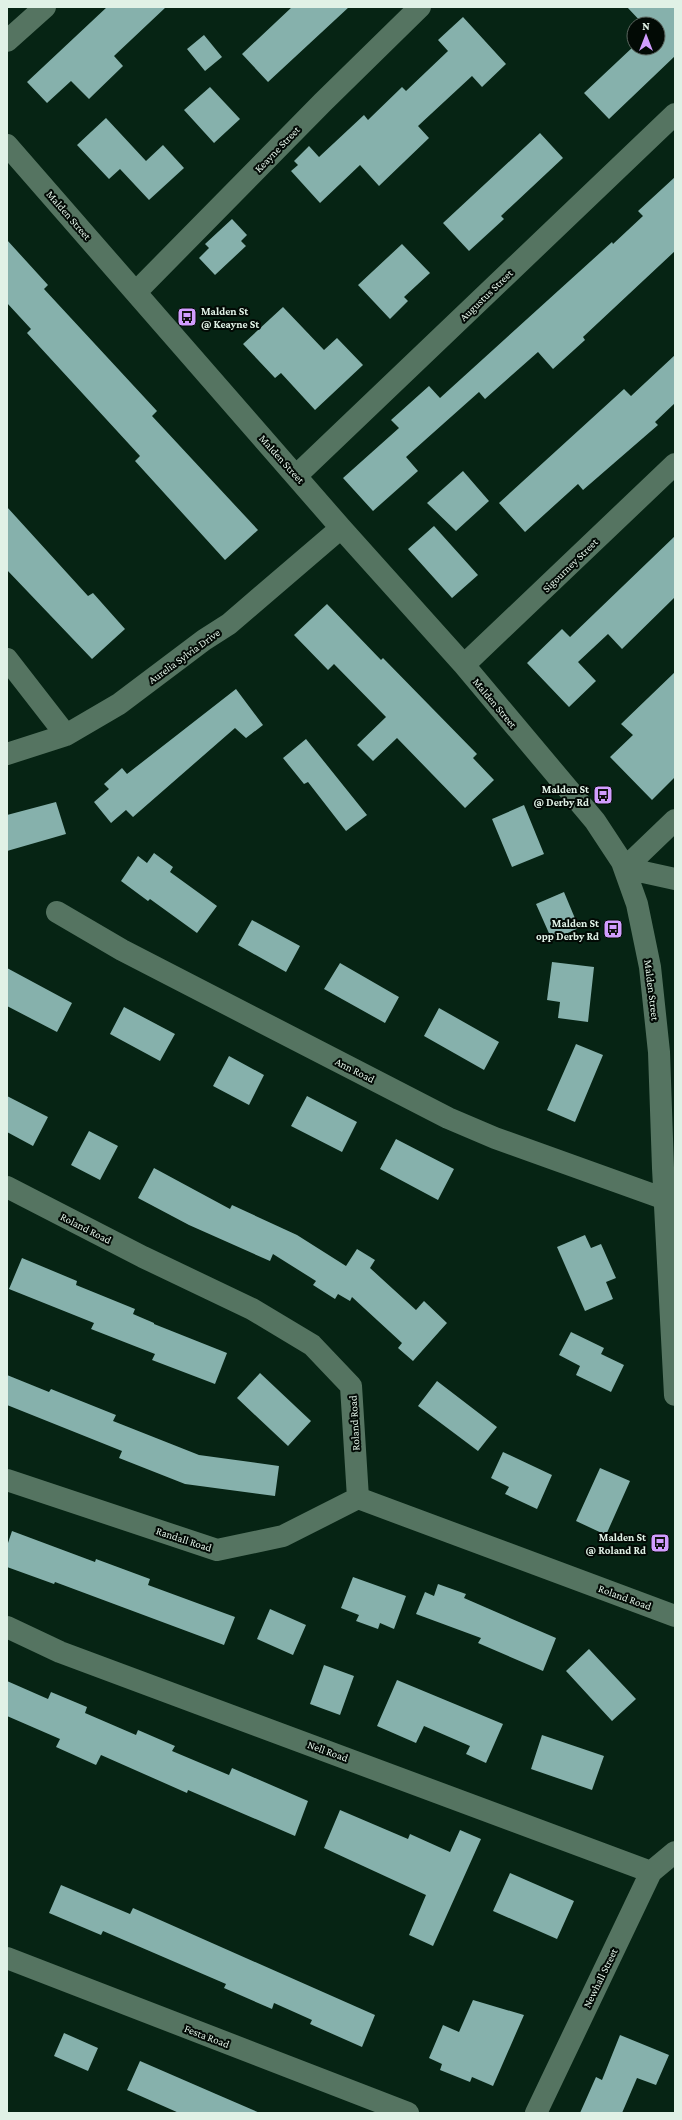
<svg xmlns="http://www.w3.org/2000/svg" width="682" height="2120" viewBox="0 0 682 2120" font-family="'Crimson Pro',serif">
<rect width="100%" height="100%" fill="#062414"/>
<path fill="#86b1ac" d="M 107,7 L 166,7 L 114,56 L 123,66 L 89,99 L 71,81 L 47,103 L 27,82 Z
M 292,7 L 349,7 L 268,82 L 242,54 Z
M 627,7 L 675,7 L 675,56 L 609,119 L 584,93 L 634,46 L 634,48 L 658,48 L 658,24 L 643,24 Z
M 463,17 L 506,64 L 482,87 L 472,76 L 418,126 L 429,138 L 379,186 L 360,165 L 320,203 L 291,171 L 298,165 L 294,161 L 309,146 L 319,157 L 364,115 L 368,120 L 402,87 L 406,91 L 448,51 L 438,40 Z
M 204,35 L 222,57 L 205,71 L 187,49 Z
M 210,87 L 240,119 L 214,143 L 184,110 Z
M 106,118 L 146,161 L 163,145 L 184,168 L 149,200 L 120,169 L 109,179 L 77,145 Z
M 540,133 L 563,158 L 501,216 L 504,219 L 469,251 L 443,223 Z
M 675,177 L 675,251 L 583,337 L 585,340 L 553,369 L 538,352 L 485,399 L 479,392 L 406,457 L 418,471 L 373,511 L 343,478 L 399,428 L 391,420 L 429,386 L 440,398 L 612,242 L 613,244 L 643,216 L 638,211 Z
M 232,219 L 247,235 L 241,241 L 246,246 L 215,275 L 199,258 L 209,248 L 205,244 Z
M 7,240 L 48,285 L 44,289 L 157,411 L 152,416 L 258,530 L 225,560 L 135,461 L 140,456 L 27,333 L 31,329 L 7,303 Z
M 402,244 L 430,273 L 404,297 L 408,301 L 390,319 L 358,285 Z
M 283,307 L 324,350 L 337,338 L 363,365 L 315,410 L 281,373 L 275,378 L 243,344 Z
M 675,355 L 675,403 L 655,422 L 658,425 L 583,490 L 578,484 L 525,532 L 499,503 L 624,389 L 631,396 Z
M 463,471 L 489,501 L 456,531 L 427,503 Z
M 7,507 L 88,596 L 93,593 L 125,629 L 92,659 L 7,570 Z
M 434,526 L 478,575 L 452,598 L 408,549 Z
M 675,536 L 675,597 L 622,649 L 608,634 L 578,662 L 596,681 L 569,707 L 527,663 L 562,629 L 570,637 Z
M 327,604 L 381,660 L 383,658 L 477,754 L 473,758 L 494,780 L 465,808 L 397,738 L 373,761 L 357,745 L 386,717 L 334,664 L 328,670 L 294,635 Z
M 675,672 L 675,777 L 652,800 L 610,757 L 633,735 L 621,724 Z
M 236,689 L 263,725 L 246,738 L 235,728 L 133,817 L 126,810 L 111,823 L 94,802 L 109,789 L 104,784 L 122,768 L 127,774 Z
M 306,739 L 367,815 L 346,831 L 308,782 L 304,784 L 283,758 Z
M 56,802 L 66,834 L 7,851 L 7,815 Z
M 524,805 L 544,854 L 512,867 L 492,819 Z
M 154,853 L 173,867 L 170,872 L 217,906 L 197,933 L 150,899 L 148,901 L 121,881 L 138,856 L 147,863 Z
M 564,892 L 579,928 L 552,940 L 536,904 Z
M 252,920 L 300,946 L 286,972 L 238,945 Z
M 552,962 L 594,967 L 588,1022 L 558,1018 L 560,1002 L 547,1000 Z
M 340,963 L 399,997 L 385,1023 L 324,989 Z
M 7,968 L 72,1003 L 57,1032 L 7,1006 Z
M 124,1007 L 175,1034 L 160,1061 L 110,1034 Z
M 439,1008 L 499,1042 L 484,1070 L 424,1036 Z
M 576,1044 L 603,1055 L 575,1122 L 547,1110 Z
M 229,1056 L 264,1075 L 249,1105 L 213,1086 Z
M 7,1096 L 48,1117 L 33,1146 L 7,1132 Z
M 307,1096 L 357,1122 L 342,1152 L 291,1126 Z
M 89,1131 L 118,1146 L 100,1180 L 71,1165 Z
M 396,1139 L 454,1169 L 438,1200 L 380,1169 Z
M 154,1168 L 230,1209 L 232,1205 L 297,1235 L 346,1266 L 357,1249 L 375,1260 L 370,1268 L 416,1310 L 424,1301 L 447,1323 L 413,1361 L 398,1348 L 402,1343 L 352,1297 L 350,1301 L 338,1294 L 335,1299 L 313,1285 L 316,1281 L 273,1254 L 270,1261 L 189,1225 L 138,1198 Z
M 585,1235 L 591,1248 L 601,1244 L 616,1278 L 606,1282 L 613,1299 L 585,1311 L 557,1247 Z
M 22,1258 L 77,1281 L 76,1285 L 135,1309 L 133,1314 L 154,1323 L 154,1324 L 227,1353 L 215,1384 L 152,1360 L 155,1354 L 91,1329 L 94,1323 L 9,1289 Z
M 571,1332 L 604,1348 L 601,1354 L 624,1365 L 611,1392 L 576,1375 L 580,1366 L 559,1355 Z
M 260,1373 L 311,1421 L 288,1446 L 237,1398 Z
M 7,1375 L 49,1392 L 51,1389 L 116,1415 L 113,1421 L 199,1455 L 279,1466 L 275,1496 L 185,1484 L 119,1458 L 122,1451 L 7,1405 Z
M 437,1381 L 497,1427 L 478,1451 L 418,1406 Z
M 503,1452 L 552,1475 L 537,1509 L 505,1494 L 509,1487 L 491,1478 Z
M 600,1468 L 630,1481 L 606,1535 L 576,1521 Z
M 12,1531 L 95,1562 L 96,1559 L 150,1579 L 148,1585 L 235,1617 L 224,1645 L 55,1582 L 54,1584 L 7,1567 L 7,1546 Z
M 353,1577 L 406,1596 L 394,1629 L 380,1623 L 378,1629 L 356,1621 L 359,1615 L 341,1608 Z
M 438,1584 L 466,1594 L 464,1598 L 556,1638 L 543,1671 L 478,1643 L 481,1638 L 416,1614 L 425,1592 L 434,1596 Z
M 270,1609 L 306,1625 L 293,1655 L 257,1639 Z
M 589,1649 L 636,1699 L 612,1721 L 566,1671 Z
M 324,1665 L 354,1676 L 340,1715 L 310,1704 Z
M 397,1680 L 503,1724 L 486,1763 L 466,1754 L 470,1746 L 424,1726 L 416,1743 L 377,1726 Z
M 7,1681 L 48,1699 L 51,1692 L 87,1707 L 85,1713 L 136,1735 L 138,1730 L 175,1746 L 172,1751 L 229,1775 L 232,1768 L 308,1801 L 295,1836 L 188,1790 L 187,1793 L 101,1755 L 96,1765 L 56,1747 L 60,1739 L 7,1716 Z
M 542,1735 L 604,1756 L 592,1790 L 531,1769 Z
M 340,1810 L 408,1839 L 410,1834 L 450,1852 L 460,1830 L 481,1839 L 433,1946 L 409,1935 L 426,1895 L 324,1848 Z
M 510,1873 L 574,1901 L 557,1939 L 493,1911 Z
M 61,1885 L 130,1914 L 133,1908 L 375,2015 L 362,2047 L 310,2024 L 312,2020 L 274,2003 L 272,2009 L 224,1988 L 226,1984 L 103,1931 L 101,1935 L 49,1913 Z
M 473,2000 L 524,2015 L 493,2086 L 472,2077 L 470,2082 L 440,2070 L 442,2064 L 429,2058 L 443,2025 L 459,2032 Z
M 64,2033 L 98,2048 L 88,2071 L 54,2056 Z
M 620,2035 L 669,2055 L 656,2085 L 637,2078 L 622,2113 L 580,2113 L 596,2077 L 602,2080 Z
M 140,2061 L 216,2094 L 260,2113 L 179,2113 L 127,2090 Z"/>
<g fill="none" stroke-linecap="round" stroke-linejoin="round">
<path stroke="#557461" stroke-width="22" d="M 7,41 L 45,7
M 7,145 L 341,528 L 464,665 L 595,821 L 622,862 L 637,904 L 650,967 L 659,1052 L 663,1168 L 675,1395
M 136,292 L 323,102 L 420,7
M 297,475 L 675,114
M 7,659 L 66,735
M 464,665 L 675,464
M 7,754 L 66,735 L 119,704 L 204,640 L 229,624 L 341,528
M 625,868 L 675,820
M 625,868 L 675,879
M 57,912 L 122,950 L 448,1118 L 495,1138 L 665,1199 L 675,1190
M 7,1187 L 143,1257 L 252,1309 L 312,1345 L 351,1386 L 358,1498 L 675,1616
M 7,1480 L 217,1550 L 283,1536 L 358,1498
M 7,1627 L 60,1652 L 651,1872
M 7,1958 L 408,2113
M 536,2113 L 651,1872 L 675,1852"/>
</g>
<defs>
<g id="bus-square" transform="scale(1)"><rect x="-9" y="-9" width="18" height="18" rx="4" fill="#d19dfe" stroke="#020a05"/><path d="M-5-6H5V4H4V6H2V4H-2V6H-4V4H-5ZM-3.5-4V0h7V-4ZM-3.5 1.2v1.5H-2V1.2ZM2 1.2v1.5H3.5V1.2Z" fill="#111"/></g>
</defs>
<g fill-rule="evenodd">
<use href="#bus-square" x="187" y="317"/>
<use href="#bus-square" x="603" y="795"/>
<use href="#bus-square" x="613" y="929"/>
<use href="#bus-square" x="660" y="1543"/>
</g>
<g text-anchor="middle" dominant-baseline="central" stroke-width="4" stroke-linejoin="round" paint-order="stroke">
<g font-size="11" fill="#e0f1e6" stroke="#020a05">
<text transform="translate(277 149) rotate(-46)">Keayne Street</text>
<text transform="translate(69 215) rotate(49)">Malden Street</text>
<text transform="translate(486 295) rotate(-44)">Augustus Street</text>
<text transform="translate(282 459) rotate(48)">Malden Street</text>
<text transform="translate(570 565) rotate(-44)">Sigourney Street</text>
<text transform="translate(184 656) rotate(-36)">Aurelia Sylvia Drive</text>
<text transform="translate(495 703) rotate(50)">Malden Street</text>
<text transform="translate(652 990) rotate(83)">Malden Street</text>
<text transform="translate(355 1070) rotate(27)">Ann Road</text>
<text transform="translate(86 1228) rotate(27)">Roland Road</text>
<text transform="translate(354 1423) rotate(-93)">Roland Road</text>
<text transform="translate(184 1539) rotate(18)">Randall Road</text>
<text transform="translate(625 1597) rotate(20)">Roland Road</text>
<text transform="translate(328 1751) rotate(20)">Nell Road</text>
<text transform="translate(600 1978) rotate(-64)">Newhall Street</text>
<text transform="translate(207 2036) rotate(21)">Festa Road</text>
</g>
<g font-size="11" font-weight="bold" fill="#e0f1e6" stroke="#020a05" text-anchor="end">
<text x="201" y="311" text-anchor="start">Malden St<tspan x="201" dy="13">@ Keayne St</tspan></text>
<text x="589" y="789">Malden St<tspan x="589" dy="13">@ Derby Rd</tspan></text>
<text x="599" y="923">Malden St<tspan x="599" dy="13">opp Derby Rd</tspan></text>
<text x="646" y="1537">Malden St<tspan x="646" dy="13">@ Roland Rd</tspan></text>
</g>
</g>
<rect width="682" height="2120" fill="none" stroke="#e0f1e6" stroke-width="16"/>
<g transform="translate(646 36)"><circle r="19" fill="#020a05" stroke="#5b665f"/>
<path d="M0-3L7 15L0 10L-7 15Z" fill="#d19dfe"/>
<text y="-6" font-size="11" font-weight="bold" text-anchor="middle" fill="#e0f1e6">N</text>
</g>
</svg>
